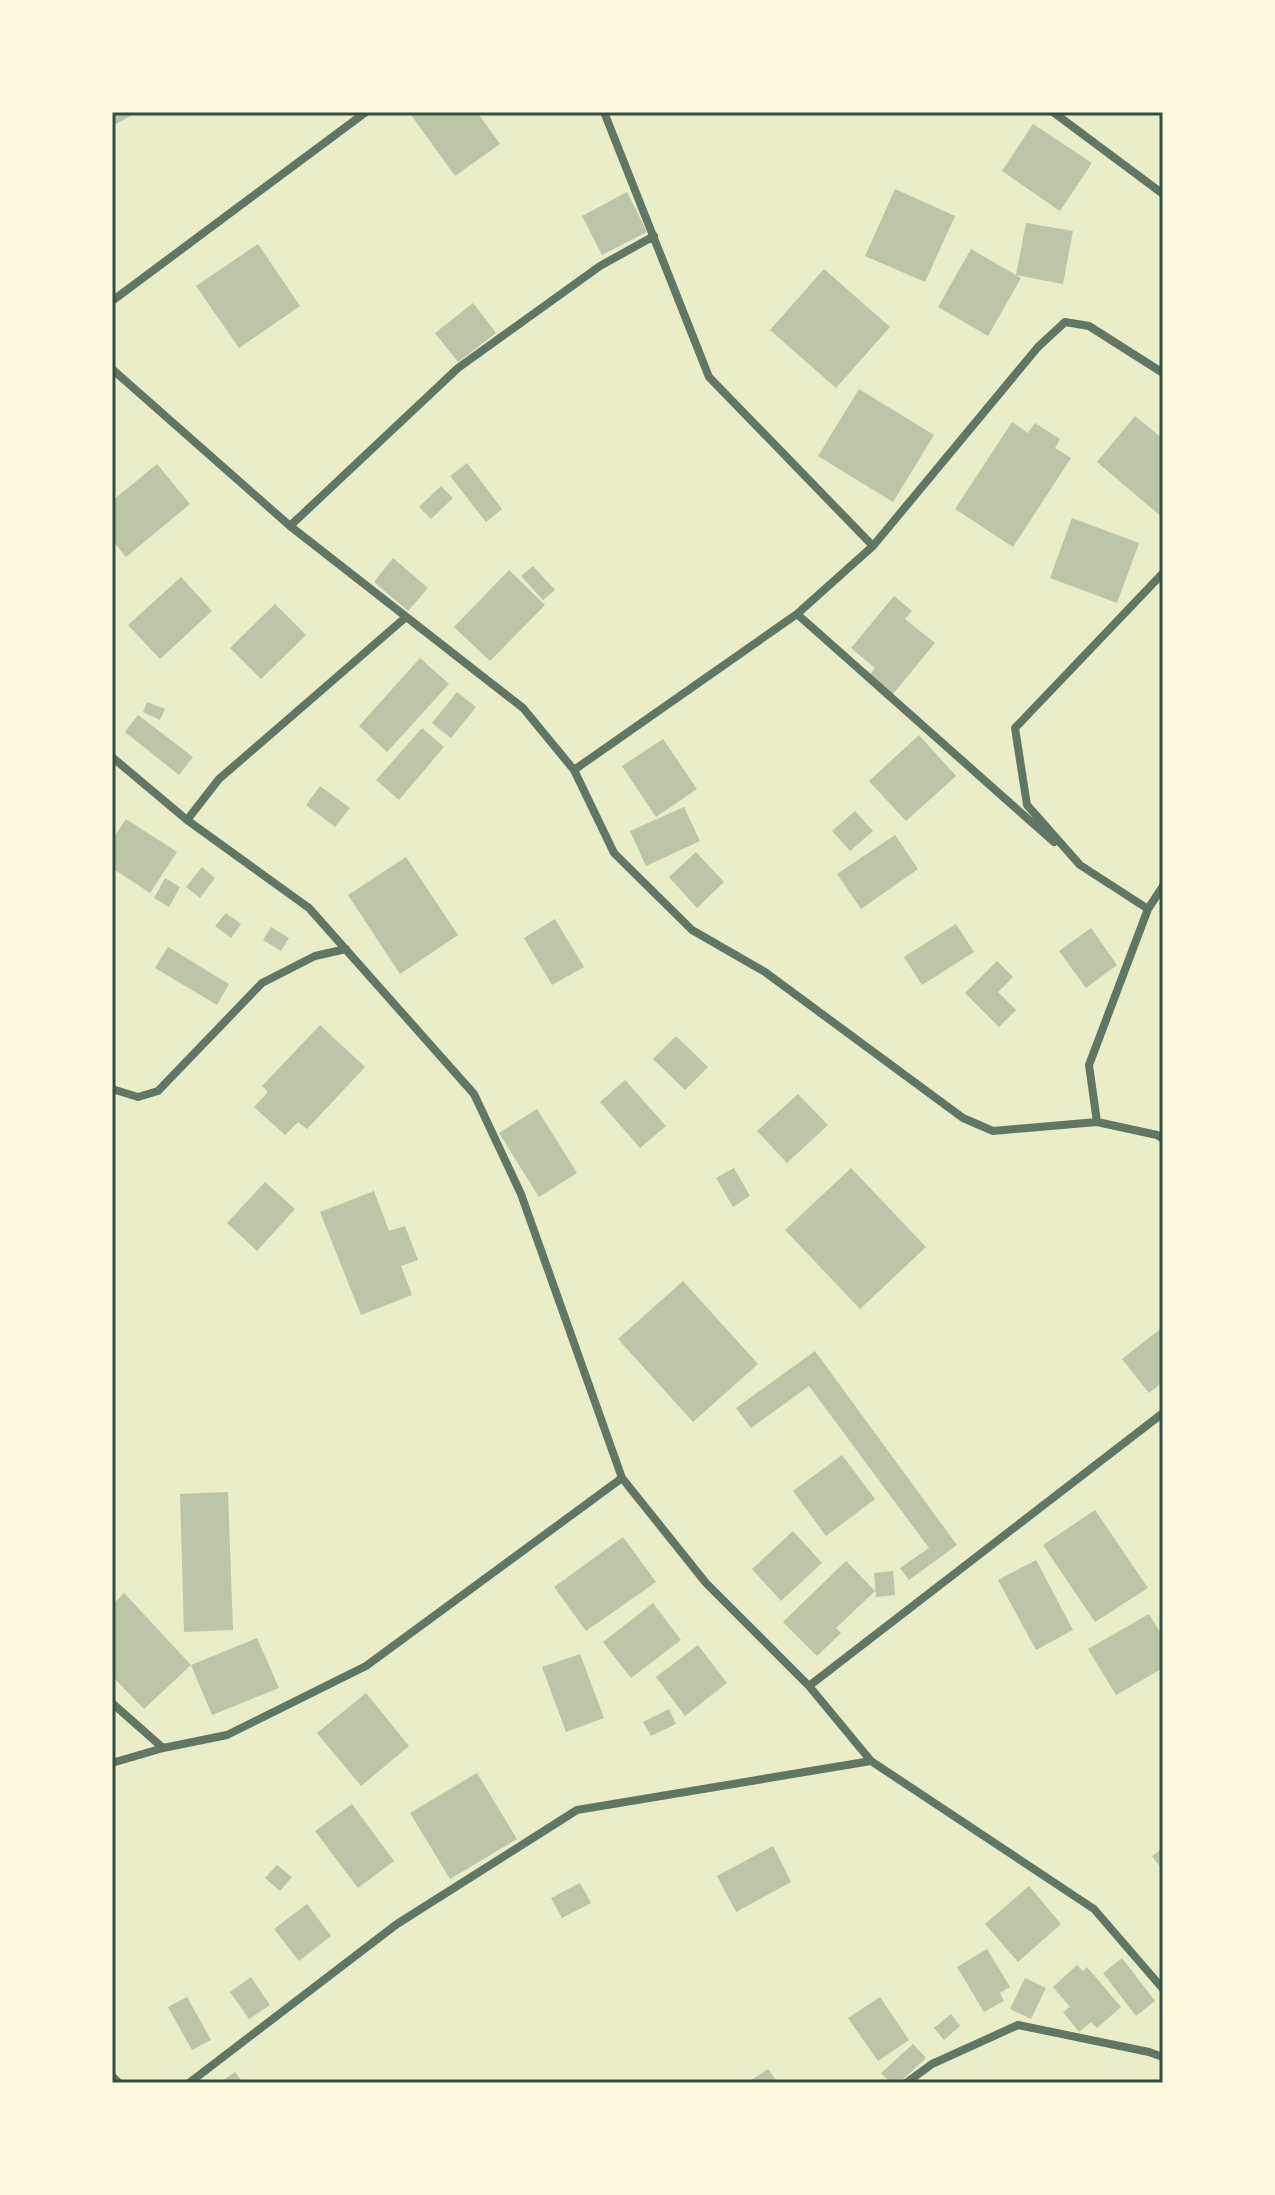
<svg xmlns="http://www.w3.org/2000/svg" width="1275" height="2195" font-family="'IBM Plex Sans',sans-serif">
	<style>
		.building { fill: #bcc5a7 }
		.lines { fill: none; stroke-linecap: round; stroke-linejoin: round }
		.minor { stroke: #617663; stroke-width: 8 }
		.neatline { fill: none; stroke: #344e41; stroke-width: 3 }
	</style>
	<rect width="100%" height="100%" fill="#e9edc9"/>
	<path class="building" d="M112 112H138L112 126Z
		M409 112H477L500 144 455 176Z
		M1033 124 1092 163 1060 211 1002 171Z
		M895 189 955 216 925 282 865 256Z
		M627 192 647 232 602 255 582 216Z
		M1026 223 1073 231 1063 284 1016 275Z
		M258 244 300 306 239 348 196 286Z
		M971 249 1021 278 988 336 938 307Z
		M824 269 890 327 836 388 770 330Z
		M473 303 496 333 458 362 435 333Z
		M859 389 934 435 893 502 818 456Z
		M1135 416 1163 439V518L1097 462Z
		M1012 422 1028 433 1035 423 1060 439 1055 448 1071 458 1013 547 955 509Z
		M467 463 502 509 486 522 450 476Z
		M157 464 190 504 126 557 112 540V501Z
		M441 486 453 498 431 519 419 507Z
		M1072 518 1139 543 1117 603 1050 578Z
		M393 558 428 588 408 611 374 582Z
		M533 566 555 590 543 600 521 576Z
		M509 570 545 605 490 661 454 627Z
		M181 577 212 611 160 659 128 625Z
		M894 596 912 611 905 619 935 643 893 694 870 675 875 668 851 648Z
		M275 604 306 635 261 679 230 648Z
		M420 658 449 684 387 752 359 726Z
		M457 692 476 707 451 738 432 723Z
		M147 702 165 709 160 720 143 712Z
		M138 715 193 757 179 775 125 732Z
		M422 728 444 747 399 800 376 780Z
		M919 735 956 776 906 821 869 781Z
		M663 739 697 789 656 817 622 766Z
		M320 786 350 808 335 827 306 805Z
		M684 807 700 841 646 866 630 831Z
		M855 811 873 831 850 851 832 831Z
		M126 819 177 852 150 893 112 868V840Z
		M895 835 918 869 861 909 837 874Z
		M696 852 724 882 697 908 669 877Z
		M406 857 458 935 400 974 348 895Z
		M202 867 215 878 200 898 186 887Z
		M165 878 180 887 169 907 154 898Z
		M226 913 241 924 231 938 215 926Z
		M555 919 584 967 552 985 524 938Z
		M956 924 974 952 922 985 904 957Z
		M271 927 289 938 281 951 263 940Z
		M1091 928 1117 965 1086 988 1059 951Z
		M168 947 229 984 217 1005 155 968Z
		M997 961 1013 977 998 992 1016 1010 999 1027 965 993Z
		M320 1025 365 1067 307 1129 298 1122 285 1135 254 1107 268 1092 262 1086Z
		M676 1036 708 1067 685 1090 653 1059Z
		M625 1080 666 1126 640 1148 600 1102Z
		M798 1094 828 1125 787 1163 757 1131Z
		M537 1109 577 1173 539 1197 499 1133Z
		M734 1168 750 1196 733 1207 716 1178Z
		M851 1168 926 1247 860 1309 785 1230Z
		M265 1182 295 1209 257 1251 227 1223Z
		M374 1191 389 1231 405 1226 418 1260 401 1266 412 1295 361 1315 320 1212Z
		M683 1281 758 1364 693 1422 618 1339Z
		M1163 1327V1382L1149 1393 1122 1359Z
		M815 1351 957 1545 909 1580 900 1568 929 1548 809 1386 751 1428 736 1408Z
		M842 1455 875 1499 826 1536 793 1491Z
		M228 1492 233 1630 184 1632 180 1494Z
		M1095 1510 1148 1588 1095 1622 1043 1545Z
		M793 1531 822 1563 781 1601 752 1569Z
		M623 1537 656 1582 586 1631 554 1587Z
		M1036 1560 1073 1630 1036 1650 998 1580Z
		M846 1561 875 1591 836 1628 841 1633 817 1656 783 1622Z
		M893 1571 895 1595 876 1597 874 1573Z
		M124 1593 191 1665 144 1709 112 1676V1605Z
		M653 1603 681 1640 631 1678 603 1642Z
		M1149 1614 1163 1637V1668L1116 1695 1088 1649Z
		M257 1638 279 1688 212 1715 191 1665Z
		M698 1645 727 1683 685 1716 656 1677Z
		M580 1654 604 1718 566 1732 542 1667Z
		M366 1693 409 1746 361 1786 317 1733Z
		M669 1709 676 1724 651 1736 643 1722Z
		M477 1773 517 1839 450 1879 410 1813Z
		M352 1804 394 1861 358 1888 315 1831Z
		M773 1846 791 1882 736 1912 717 1876Z
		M1163 1848V1871L1152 1856Z
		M277 1865 292 1877 280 1891 265 1878Z
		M580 1883 591 1903 562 1918 551 1898Z
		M1029 1886 1061 1924 1018 1962 985 1924Z
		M307 1904 331 1936 299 1961 274 1929Z
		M987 1949 1010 1987 1000 1993 1004 2001 984 2012 957 1967Z
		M1122 1958 1155 2001 1136 2016 1103 1973Z
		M1077 1965 1083 1971 1087 1967 1121 2007 1097 2028 1091 2022 1079 2032 1063 2012 1070 2007 1053 1987Z
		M251 1977 270 2005 249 2019 230 1992Z
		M1025 1978 1046 1988 1031 2019 1010 2009Z
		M187 1997 211 2040 192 2050 168 2007Z
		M880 1997 909 2040 878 2061 848 2018Z
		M951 2014 960 2026 944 2040 934 2028Z
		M913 2044 926 2058 899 2083H891L881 2073Z
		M768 2069 778 2083H747Z
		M235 2072 243 2083H219Z"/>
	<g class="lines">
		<path class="minor" d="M604 112 709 377 873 546
			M1053 112 1163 194
			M112 301 366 112
			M112 369 290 526 523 708 574 770 614 853 692 930 765 972 963 1118 993 1131 1097 1122 1157 1135 1163 1139
			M290 526 458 368 600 266 654 236
			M797 614 1054 842
			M112 757 187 820 309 908 474 1094 521 1194 622 1478 706 1583 809 1686 871 1761 1094 1909 1163 1989
			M574 770 797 614 873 546 1038 347 1065 322 1089 326 1163 373
			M187 820 219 779 406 617
			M1148 909 1080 865 1027 805 1015 728 1163 573
			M112 1089 138 1097 158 1091 262 983 315 956 346 949
			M1097 1122 1089 1065 1148 909 1163 886
			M809 1686 1163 1413
			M112 1703 163 1748
			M112 1763 163 1748 227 1735 366 1666 622 1478
			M112 2076 119 2083
			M189 2083 397 1924 577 1810 871 1761
			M906 2083 932 2064 1018 2025 1149 2052 1163 2057"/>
	</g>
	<rect width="1275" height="2195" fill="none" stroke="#fefae0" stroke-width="228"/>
	<rect x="114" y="114" width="1047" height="1967" class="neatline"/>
</svg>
